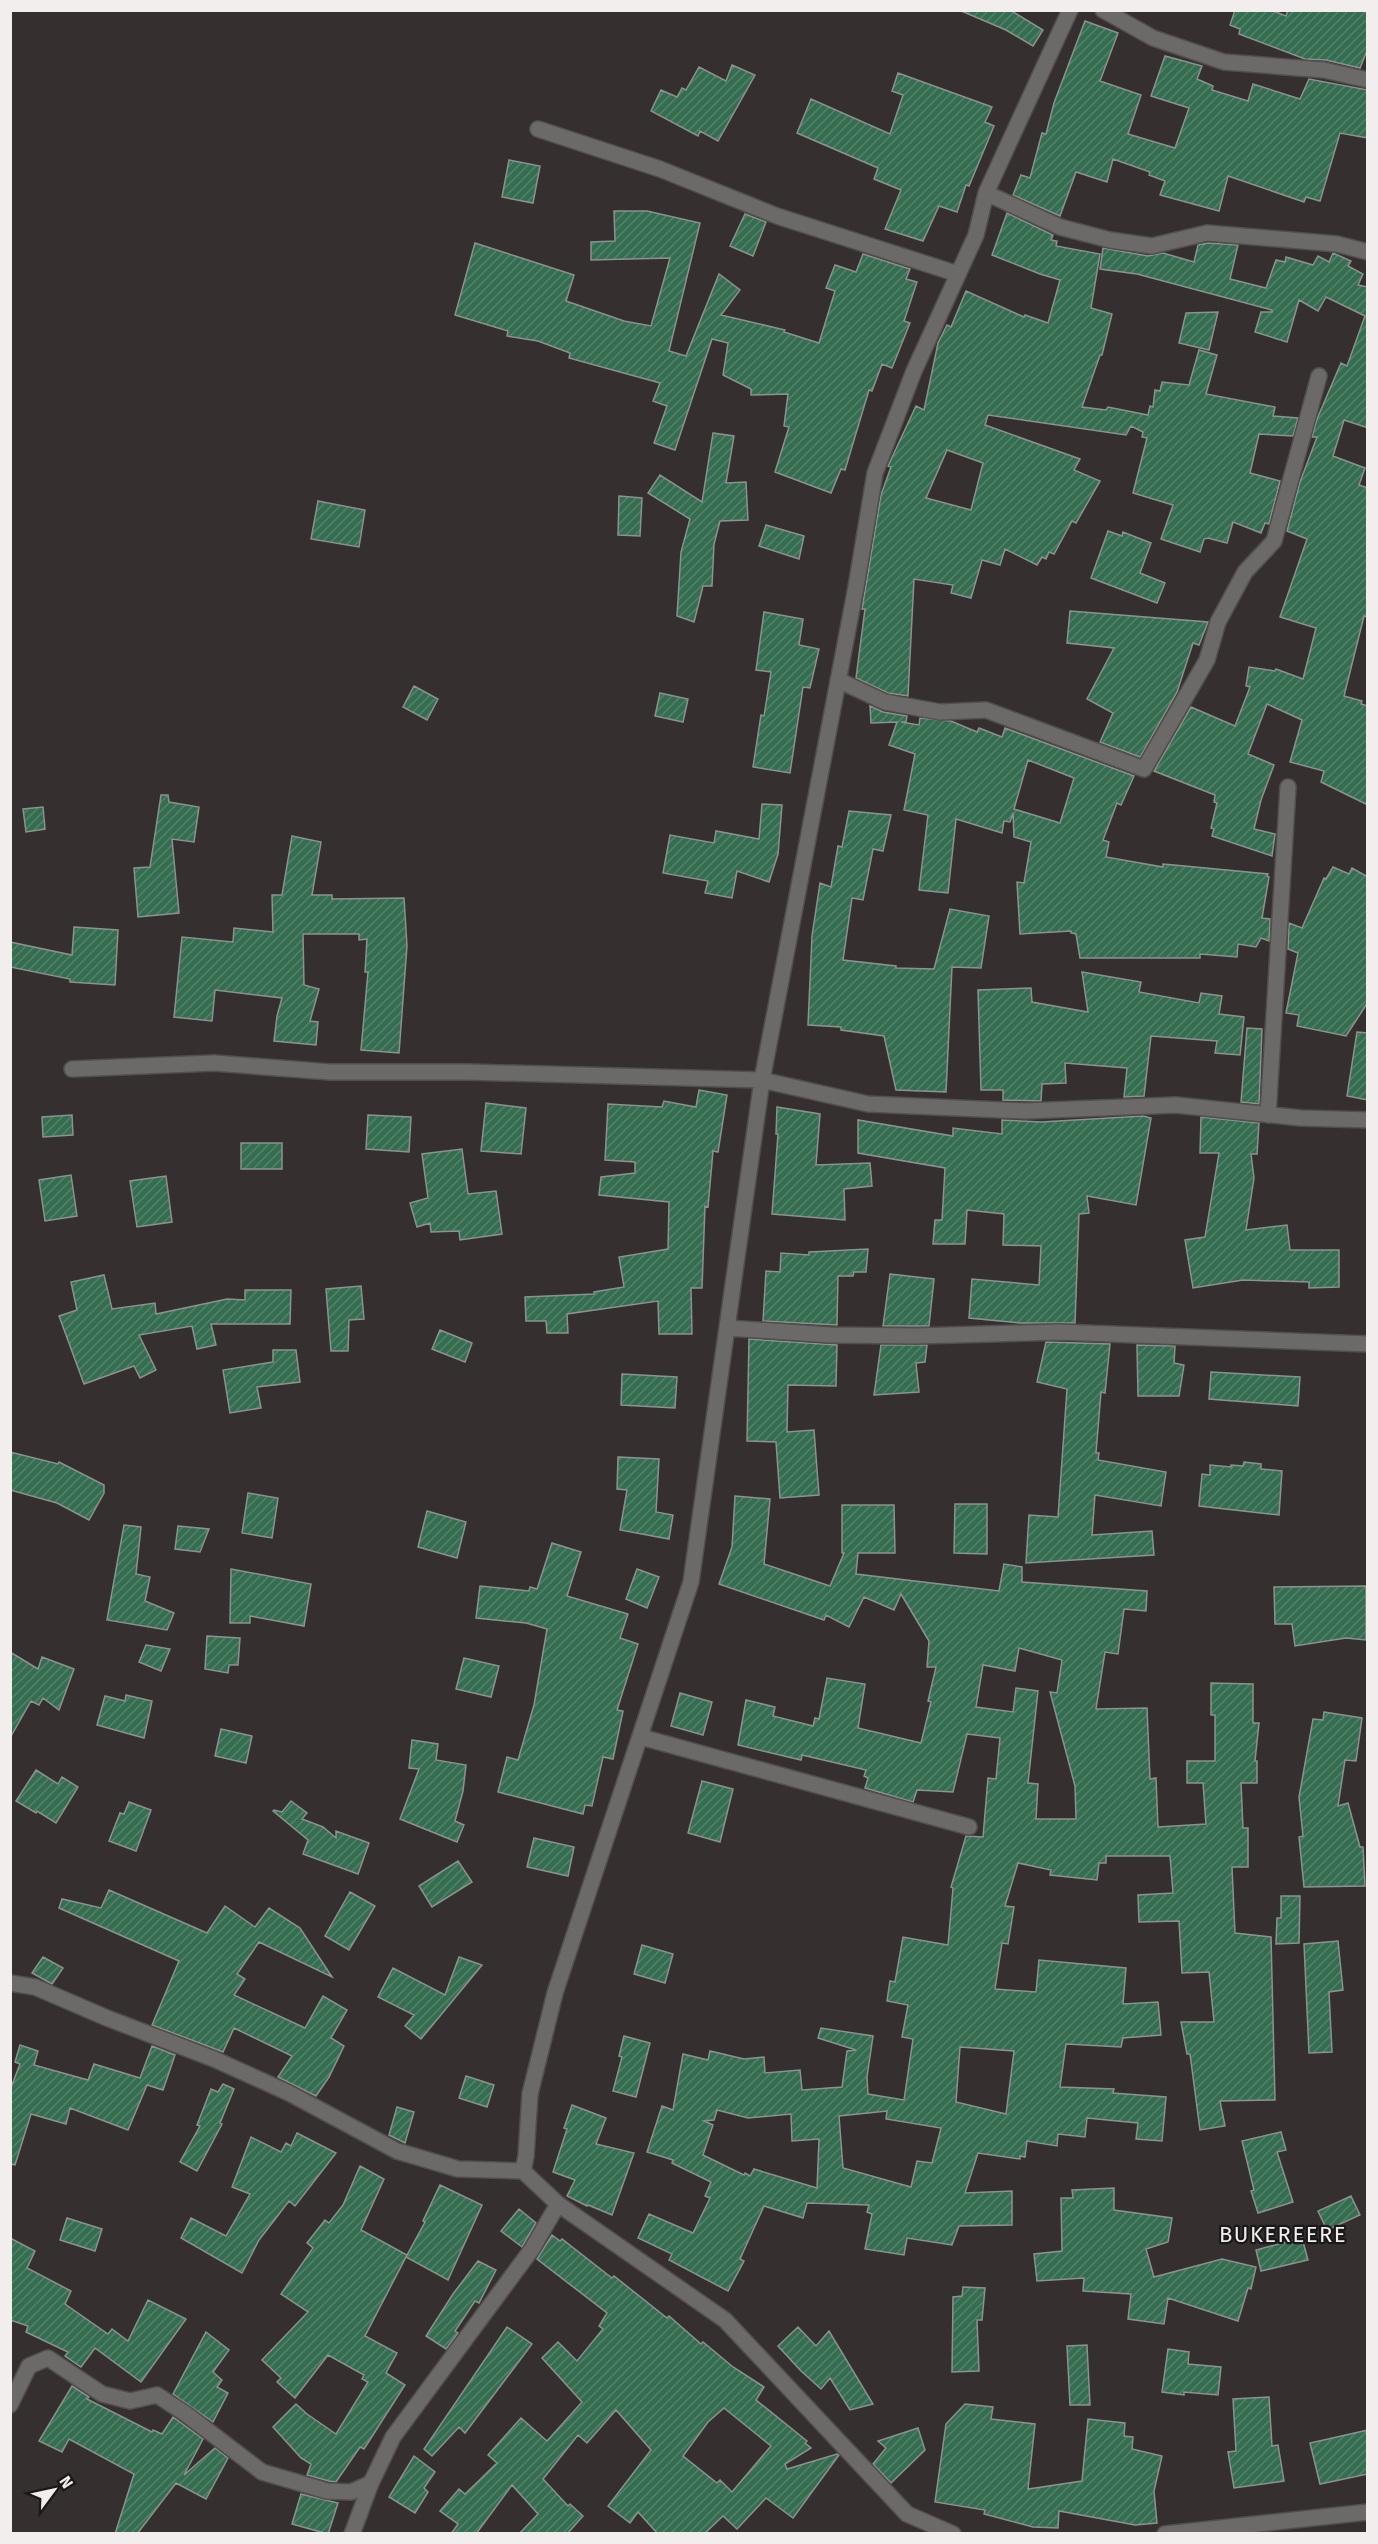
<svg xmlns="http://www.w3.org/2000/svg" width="1378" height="2544" font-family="'Fira Sans',sans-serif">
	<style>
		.building { fill: url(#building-hatch); stroke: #8c928f; stroke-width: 1.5; fill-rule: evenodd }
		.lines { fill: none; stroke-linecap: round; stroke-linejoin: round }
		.minor-casing { stroke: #534e4e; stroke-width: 18 }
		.minor { stroke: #6c6969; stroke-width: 15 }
		.labels { text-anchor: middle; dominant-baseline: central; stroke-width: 4.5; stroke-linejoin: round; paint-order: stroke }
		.quarter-label { font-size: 22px; letter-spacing: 1.5px; fill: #f2eeee; stroke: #1a1818 }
	</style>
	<defs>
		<pattern id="building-hatch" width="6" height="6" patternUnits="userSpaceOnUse" patternTransform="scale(1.5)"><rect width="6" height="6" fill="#356d51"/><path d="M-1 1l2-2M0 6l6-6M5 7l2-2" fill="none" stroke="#53826a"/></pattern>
	</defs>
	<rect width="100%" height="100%" fill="#352f2f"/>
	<path class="building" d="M959 10H1010L1043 30 1033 46 1006 30Z
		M1235 10H1271L1286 16 1288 10H1368V48L1360 68 1326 60 1305 59 1239 34 1240 29 1230 25Z
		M1085 21 1118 33 1100 81 1141 95 1128 134 1175 148 1189 108 1151 96 1165 56 1202 66 1197 79 1213 86 1212 90 1248 101 1253 84 1300 99 1309 79 1368 90V138L1340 133 1320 201 1306 197 1304 202 1228 176 1219 211 1160 195 1165 181 1149 175 1150 172 1113 159 1107 182 1076 172 1060 216 1013 195 1021 175 1030 178 1042 133 1046 134 1054 103Z
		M732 65 755 75 718 141 700 131 698 136 651 111 661 90 677 97 682 88 686 90 699 67 726 81Z
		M898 73 992 107 985 122 994 126 969 186 966 185 957 212 939 206 923 241 885 229 901 190 874 179 878 168 797 133 811 99 890 134 903 95 892 91Z
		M509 160 540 166 533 203 502 197Z
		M614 211H647L700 223 669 351 686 356 719 274 740 290 721 315 785 330 784 332 819 343 835 291 826 288 835 265 856 272 863 254 910 269 906 279 917 282 904 321 910 323 892 368 882 364 872 391 869 390 845 470 841 469 831 493 775 472 789 427 784 426 788 394 751 395V389L723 375 728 343 712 339 675 450 654 443 667 406 653 401 660 383 569 358 570 353 538 341 507 336 508 331 455 315 475 243 574 275 566 301 624 321 651 326 670 258 591 260V242L615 241Z
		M1007 213 1053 235 1051 240 1057 241 1056 246 1100 254 1091 308 1112 314 1102 355H1100L1082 407 1106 410 1108 407 1148 415 1150 406 1153 407 1155 390 1160 391 1162 382 1189 385 1199 350 1217 355 1206 394 1275 407 1273 416 1298 418 1293 436 1259 434 1250 473 1280 481 1269 524 1265 523 1261 533 1233 522 1227 543 1208 538 1204 539 1200 552 1161 539 1173 505 1133 493 1147 438 1142 437 1143 432 1131 426 1126 435 988 415 985 425 1080 459 1074 470 1100 481 1076 523 1072 521 1054 554 1049 552 1046 559 1042 557 1037 565 1005 549 1000 565 982 560 971 598 951 593 953 585 914 579 908 696 888 693 856 678 865 609H862L881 495 891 467 888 466 916 406 924 410 938 343 947 325 951 327 966 291 1024 317 1025 315 1048 323 1060 280 1040 274 992 255ZM947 450 983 463 971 510 926 498Z
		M745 214 766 222 753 256 730 246Z
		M1208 243 1238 245 1230 279 1266 288 1276 260 1285 262 1286 257 1313 265 1318 256 1329 262 1333 253 1351 261 1348 266 1363 274 1358 285 1368 287V428L1344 420 1333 456 1365 468 1359 485 1368 488V617L1364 616 1344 696 1362 701 1361 704 1368 706V805L1321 782 1324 771 1290 762 1302 720 1267 704 1248 754 1274 765 1261 800 1254 829 1275 834 1272 856 1212 836 1214 829 1211 828 1217 803 1214 802 1215 795 1154 771 1191 707 1235 726 1250 687 1246 686 1249 667 1275 671 1276 669 1303 679 1316 628 1280 617 1307 539 1287 531 1300 482 1317 437H1312L1317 419 1341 363 1347 366 1365 316 1326 297 1318 311 1299 300 1287 342 1255 332 1261 312H1272V310L1137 274 1100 269 1103 248 1148 256 1163 253 1194 262 1198 245Z
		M1218 312 1209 350 1179 343 1186 313Z
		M713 433 734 436 726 483 746 482 748 520 720 521 714 544 712 586H703L694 622 677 616 681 552 690 519 648 493 660 475 702 502Z
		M619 496 642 498 640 536 618 535Z
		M318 501 365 510 359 547 311 539Z
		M766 525 804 536 799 559 759 546Z
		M1108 531 1122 536 1123 532 1151 543 1140 573 1165 583 1157 603 1091 578Z
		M1070 611 1208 622 1199 645 1193 643 1177 692 1140 757 1100 742 1113 713 1087 699 1114 648 1067 643Z
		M764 612 803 619 799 645 819 649 810 688 803 687 790 773 753 767 761 715 764 716 771 672 756 670Z
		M414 686 438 699 427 720 403 707Z
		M660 693 688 699 683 722 655 716Z
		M870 706 883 712 907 716 906 722H901L919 725 920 718 951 721 977 732 979 728 1002 737 1005 728 1134 776 1121 805 1117 803 1103 840 1109 842 1106 857 1163 867V864L1174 865 1268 874 1267 876 1269 877 1262 918 1270 919 1269 941 1261 938 1256 947 1238 944 1237 957 1200 954V958H1080L1076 934 1071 933V931L1020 934 1017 882 1024 883 1031 842 1014 837 1013 813 1010 822 1004 821 1002 833 956 819 948 893 919 890 928 815 904 810 915 754 889 745 897 722 871 723ZM1028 760 1074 778 1060 823 1014 809Z
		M161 795H168L169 802 199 807 194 842 172 839 179 913 138 917 134 868 150 867Z
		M762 804 782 805 778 854 769 882 737 871 732 898 705 893 708 881 663 873 670 835 714 843 716 831 759 839Z
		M43 807 45 829 26 832 23 809Z
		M849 811 891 815 883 851 873 849 863 900 852 898 843 960 896 966V968L934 969 950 909 989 916 981 968 952 967 946 1092 896 1090 884 1036 841 1030V1027L808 1025 812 936 820 883 831 887 838 846 842 847Z
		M292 836 321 842 312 895H332V899L404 898 407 946 399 1053 361 1050 368 972H365L367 939 359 940V934H303L304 985 319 989 310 1021 318 1022 316 1045 274 1041 277 1016 282 998 215 990 212 1021 174 1017 182 937 233 942 234 928 273 932 272 895H282Z
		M1333 867 1349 874 1352 868 1368 877V1002L1346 1036 1297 1026 1299 1015 1286 1013 1298 953 1288 949 1289 923 1302 928 1324 878 1326 879Z
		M74 927 118 930 115 985 70 982V979L10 967V942L72 955Z
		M1082 972 1141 982 1139 992 1199 1003 1201 993 1222 996 1219 1014 1244 1017 1240 1055 1215 1053 1217 1041 1151 1036 1144 1096 1124 1097 1127 1068 1065 1063 1066 1083 1042 1084 1041 1101 1003 1100V1090H981L978 990 1031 988 1032 1002 1088 1012Z
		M1247 1028 1262 1029 1259 1104 1241 1102Z
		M1357 1032 1368 1033V1100L1347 1096Z
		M699 1090 727 1095 718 1152 713 1151 708 1207 705 1206 702 1288H691L692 1334H659L658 1301 567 1314 568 1333H547L546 1321H526L525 1297 594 1294V1292L624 1287 619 1257 668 1249 669 1202 599 1195 601 1177 635 1173V1162L605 1160 608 1104 662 1107 664 1101 696 1107Z
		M486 1103 526 1108 521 1154 481 1151Z
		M777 1107 820 1114 816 1165 870 1163 872 1186 844 1189 845 1220 772 1214 778 1134H776Z
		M72 1115 73 1135 43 1137 42 1117Z
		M368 1115 411 1117 409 1152 366 1149Z
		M1143 1116 1151 1118 1136 1205 1087 1196 1089 1213 1079 1214 1075 1323H1020L969 1318 972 1279 1039 1285 1041 1246 1003 1245 1004 1214 967 1210 965 1244H933L935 1220H942L945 1168 858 1153V1120L953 1136V1128L1002 1134V1120L1041 1122Z
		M1201 1117 1259 1123 1257 1154H1251L1254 1178 1246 1230 1287 1225 1290 1250H1339V1287L1309 1288V1282L1243 1280 1193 1288 1185 1240 1205 1237 1219 1153H1200Z
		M241 1143H282V1169H241Z
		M462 1149 468 1194 496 1191 502 1234 460 1240 459 1231 431 1232 430 1223 417 1227 410 1203 428 1198 422 1154Z
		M71 1175 77 1216 45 1221 39 1180Z
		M166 1176 172 1222 137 1227 130 1181Z
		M868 1249 866 1272H854L853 1276H838L837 1325 763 1321 766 1271 780 1272 781 1253 809 1255V1252Z
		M890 1274 934 1279 929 1326H883Z
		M104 1275 112 1309 155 1303 156 1314 227 1299 245 1300V1290H291L290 1324H211L216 1345 197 1349 192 1326 139 1335 156 1370 140 1378 134 1366 84 1384 59 1316 77 1310 71 1282Z
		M361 1286 364 1319 349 1320 348 1351H331L326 1289Z
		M440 1330 472 1343 465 1362 432 1349Z
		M749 1339 837 1345 836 1386 788 1385 787 1432 814 1430 819 1495 780 1498 776 1442 747 1441Z
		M1046 1342 1110 1344 1105 1393 1101 1392 1096 1453H1099L1098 1460 1166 1472 1161 1506 1095 1495 1092 1535 1152 1531 1154 1555 1026 1563 1029 1515 1058 1517 1067 1389 1037 1382Z
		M881 1345H927L925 1362 916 1363 919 1392 874 1395Z
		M1137 1345 1175 1346 1174 1363 1184 1365 1179 1396H1138Z
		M273 1350H296L300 1382 257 1387 261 1408 230 1413 223 1370 273 1362Z
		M1211 1372 1300 1377 1298 1406 1209 1399Z
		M622 1374 677 1377 675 1408 621 1405Z
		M10 1452 58 1464 59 1462 104 1485V1493L89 1520 57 1503 10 1490Z
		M618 1457 659 1459 656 1512 673 1515 669 1539 620 1530 627 1490 617 1489Z
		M1244 1462 1261 1464V1469L1282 1471 1279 1515 1199 1506 1202 1474 1210 1475V1465L1231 1467V1465L1243 1466Z
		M248 1493 278 1498 272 1538 242 1533Z
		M735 1496 770 1499 764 1564 830 1586 844 1553H842V1505H894L895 1553H858L856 1574 999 1591 1004 1564 1022 1567V1582L1147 1591 1146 1611 1124 1609 1118 1654 1105 1652 1096 1709 1147 1708 1150 1779 1156 1778 1158 1827 1206 1824 1203 1783H1187V1761H1215V1715H1211V1683L1253 1684V1723H1259L1255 1761H1257V1783H1241L1243 1828H1248V1867H1232L1235 1933 1271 1937 1275 2100 1220 2101 1225 2126 1200 2130 1190 2054H1187L1181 2022H1214L1209 1972 1182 1973 1179 1921 1139 1922 1138 1895 1173 1893 1170 1856H1106V1863H1099L1097 1880 1050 1875 1051 1870 1018 1863 1005 1906 1014 1907 1008 1944 1002 1943 995 1989 1036 1992 1039 1960 1126 1968 1123 2004 1158 2002 1161 2035 1123 2038 1121 2047 1066 2044 1060 2087 1114 2089 1113 2093 1166 2097 1162 2141 1136 2139 1138 2123 1087 2118 1085 2137 1058 2134 1057 2146 1027 2141 1025 2157 1020 2156V2159L978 2153 965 2193 1012 2191V2225L959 2226 952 2245 907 2238 904 2255 865 2249 872 2214 867 2212 869 2205 807 2203 803 2218 764 2206 740 2259 744 2261 728 2291 669 2260 672 2254 638 2238 649 2214 693 2233 710 2198 705 2196 711 2182 672 2163 673 2160 647 2152 662 2106 673 2110 683 2054 708 2060 710 2051 744 2059 764 2057 765 2073 800 2070 802 2090 842 2087 847 2051 856 2050 818 2038 821 2028 873 2036 867 2077 868 2094 904 2100 913 2039 902 2037 908 2005 887 2001 890 1981 895 1982 903 1937 948 1945 953 1888 951 1887 966 1836 983 1837 988 1778 996 1779 1000 1738 967 1734 953 1792 917 1790 913 1802 865 1788 868 1778 864 1776 866 1770 802 1755 801 1760 738 1745 746 1700 775 1707 773 1716 813 1726 815 1718 819 1719 827 1678 865 1684 858 1728 921 1743 931 1702 928 1701 936 1667H927L929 1641 901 1594 894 1610 864 1597 849 1627 826 1615 824 1620 719 1584 732 1547ZM1019 1648 1062 1660 1057 1693 1050 1692 1075 1786 1076 1819H1036L1038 1784 1028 1783 1038 1691 1016 1688 1013 1712 976 1707 983 1665 1015 1671ZM960 2047 1014 2051 1006 2114 956 2102ZM717 2110 748 2118 791 2114 792 2141 819 2139 817 2188 754 2169 750 2176 745 2173 744 2175 703 2155 713 2125 704 2121 714 2120ZM887 2111 886 2119 941 2128 932 2163 917 2161 911 2187 843 2168 839 2116Z
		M955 1504H987V1554L954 1553Z
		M427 1511 466 1522 457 1558 418 1547Z
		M124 1525 141 1527 136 1574 150 1577 145 1601 174 1613 167 1630 107 1620Z
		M178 1526 209 1529 200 1552 175 1549Z
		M552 1543 581 1552 567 1596 628 1614 620 1638 638 1644 617 1710 623 1711 613 1759 603 1757 592 1806 585 1805 583 1814 498 1792 507 1757 518 1760 534 1705 547 1629 526 1623 476 1618 480 1586 529 1591 530 1587 537 1589Z
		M231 1569 311 1584 304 1626 250 1616V1623H230Z
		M637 1569 659 1577 647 1608 626 1599Z
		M1366 1586V1640L1346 1638 1295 1646 1292 1624H1275L1274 1587Z
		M207 1636 240 1638 238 1665H229L228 1673 205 1669Z
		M146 1645 170 1649 161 1671 139 1662Z
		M10 1652 38 1669 42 1657 74 1669 59 1710 43 1698 39 1705 31 1701 10 1738Z
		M464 1658 499 1666 491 1697 456 1689Z
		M680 1693 712 1702 703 1735 671 1726Z
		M126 1695 152 1701 144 1738 97 1725 105 1696 125 1701Z
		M1324 1712 1362 1718 1356 1761 1345 1760 1338 1806 1348 1803 1360 1847H1363L1365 1886 1304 1887 1299 1837 1303 1836 1299 1797 1313 1719 1323 1720Z
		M221 1729 252 1736 246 1763 215 1756Z
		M412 1740 438 1744 436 1760 466 1765 463 1791 455 1821 464 1825 457 1842 400 1819 419 1769 409 1768Z
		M36 1770 58 1784 62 1777 78 1787 56 1823 37 1811 36 1813 16 1801Z
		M702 1781 733 1789 720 1842 688 1833Z
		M291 1801 307 1813 302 1819 323 1827 336 1838V1831L369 1843 358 1874 303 1854 308 1840 273 1811 274 1810 282 1812Z
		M129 1802 151 1810 136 1851 109 1841 120 1813 124 1814Z
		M534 1838 574 1847 568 1876 527 1867Z
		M458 1861 472 1882 432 1907 419 1886Z
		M109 1890 207 1933 225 1906 255 1927 269 1908 300 1928 332 1977 259 1942 237 1974 245 1979 234 1995 305 2028 323 1996 347 2010 331 2038 344 2046 329 2077 316 2096 278 2077 292 2056 234 2028 223 2052 152 2025 179 1961 59 1908 62 1899 101 1908Z
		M350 1892 375 1906 349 1950 325 1936Z
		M1281 1896H1300L1299 1943 1276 1944 1277 1918H1281Z
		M1338 1941 1343 1990 1329 1992 1332 2052 1309 2053 1304 1944Z
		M642 1945 673 1954 665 1983 634 1974Z
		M43 1957 63 1968 52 1984 32 1973Z
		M459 1957 482 1965 421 2039 405 2026 414 2015 378 1997 393 1968 445 1995Z
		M624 2036 650 2043 636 2097 613 2091 622 2057 619 2056Z
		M20 2045 38 2051 34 2065 88 2080 94 2064 140 2078 152 2046 175 2055 163 2090 147 2085 128 2130 70 2108 66 2124 31 2114 15 2165 10 2164V2090L20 2064 15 2062Z
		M466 2076 494 2085 487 2107 459 2098Z
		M223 2084 234 2089 220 2123 222 2124 197 2171 180 2162 200 2126 197 2125 211 2089 218 2092Z
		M572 2105 606 2118 596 2144 634 2153 612 2215 588 2205 587 2206 567 2196 575 2180 553 2172 567 2129 564 2128Z
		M397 2107 414 2112 405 2143 389 2135Z
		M1281 2132 1286 2150 1277 2152 1293 2202 1258 2213 1251 2191 1254 2190 1242 2141Z
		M297 2133 336 2153 295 2206 289 2201 259 2240 242 2273 181 2238 191 2218 226 2236 250 2194 232 2187 251 2137 281 2152 286 2143 291 2146Z
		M360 2166 384 2179 361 2230 407 2255 365 2336 397 2353 386 2373 405 2385 364 2449 360 2447 336 2482 329 2481 307 2475 311 2464 301 2458 273 2427 296 2404 307 2414 336 2434 368 2382 362 2379 364 2375 328 2355 295 2398 277 2382 281 2378 262 2360 308 2312 281 2294 313 2248 307 2243 325 2220 329 2223 343 2205Z
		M440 2185 482 2205 448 2280 406 2257 425 2222 423 2221Z
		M1114 2188V2210L1172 2218 1168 2242 1146 2249 1154 2277 1222 2259 1256 2267 1251 2289 1248 2288 1238 2321 1168 2298 1164 2324 1128 2319 1131 2294 1083 2291 1084 2278 1037 2281 1034 2254 1062 2251 1061 2198H1073L1072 2190Z
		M1351 2196 1360 2215 1327 2230 1318 2211Z
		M519 2209 536 2223 522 2247 501 2231Z
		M67 2218 102 2229 95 2251 60 2240Z
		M552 2235 560 2241 562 2239 612 2278 614 2276 667 2318 669 2316 701 2344 703 2342 733 2367 764 2387 756 2400 807 2441 805 2443 811 2448 785 2464 787 2469 837 2454 839 2455 793 2518 766 2498 737 2529 723 2516 704 2534H658L638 2512 630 2523 608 2506 651 2450 616 2410 587 2443 578 2435 543 2479 568 2506 570 2504 583 2516 567 2534H519L538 2514 512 2485 476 2534H451L458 2524 440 2511 459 2489 465 2494 497 2463 488 2455 521 2418 547 2441 582 2402 542 2358 558 2342 577 2361 603 2329 599 2326 607 2313 537 2259ZM724 2408 771 2446 732 2492 720 2480 717 2483 683 2456 708 2422Z
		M10 2238 35 2251 27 2268 71 2291 65 2304 108 2334 112 2329 128 2341 148 2300 186 2319 141 2382 95 2348 81 2367 65 2356 68 2352 26 2332 28 2326 10 2320Z
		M1302 2238 1308 2260 1261 2271 1256 2250Z
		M478 2261 496 2270 479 2303 475 2301 455 2331 458 2333 446 2349 426 2336 453 2294Z
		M963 2287 985 2288 982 2320H977L979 2371 952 2372 953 2297 962 2296Z
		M507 2327 532 2344 465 2433 459 2427 432 2456 424 2449Z
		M798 2327 816 2346 829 2331 873 2404 850 2410 830 2378 821 2389 801 2371 778 2346Z
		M206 2332 229 2350 213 2372 222 2380 217 2387 228 2393 213 2422 173 2394Z
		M1087 2345 1090 2405H1070L1067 2346Z
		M1168 2349 1189 2352 1188 2364 1221 2367 1218 2395 1184 2392V2395L1162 2392Z
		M72 2386 89 2397 87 2399 152 2432 153 2430 162 2434 173 2417 203 2439 184 2475 215 2448 228 2458 206 2499 176 2483 137 2534H115L134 2474 69 2439 62 2452 39 2441Z
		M1269 2397 1272 2446 1278 2445 1284 2481 1234 2488 1228 2452 1236 2451 1233 2399Z
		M965 2404 993 2407 991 2419 1035 2424 1028 2489 1082 2481 1088 2419 1125 2423 1124 2436 1133 2437 1132 2449 1162 2456 1154 2491 1157 2523 1135 2525 1059 2511 1058 2528 1033 2527 984 2514 985 2510 935 2502 946 2424Z
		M918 2428 925 2450 891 2483 873 2464 886 2448 878 2441Z
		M1368 2430V2474L1320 2484 1310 2443Z
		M414 2456 435 2472 424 2488 428 2492 415 2513 389 2497Z
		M301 2494 338 2503 328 2534 292 2524Z"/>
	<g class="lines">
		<defs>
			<path id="minor" d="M1103 10 1153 38 1224 62 1324 70 1368 80
				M538 129 660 169 777 216 958 274
				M986 193 1060 227 1110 240 1152 246 1207 233 1337 244 1368 252
				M838 680 885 702 940 712 986 710 1144 769 1207 660 1218 622 1245 572 1274 541 1319 376
				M72 1069 214 1063 330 1072H467L762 1080 868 1104 1025 1111 1176 1105 1301 1118 1368 1120
				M1268 1115 1288 787
				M728 1328 830 1335 916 1336 1058 1332 1368 1344
				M641 1737 969 1827
				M10 1983 35 1987 107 2018 214 2059 289 2093 397 2151 458 2169 523 2171
				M10 2405 29 2366 48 2358 102 2394 130 2401 157 2395 186 2414 262 2472 327 2491 351 2492 371 2483
				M352 2534 371 2483 393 2437 532 2249 558 2204
				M953 2534 907 2514 725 2320 558 2204 523 2171 526 2156 530 2094 555 1993 691 1582 762 1080 856 587 875 473 914 371 976 235 986 193 1070 10
				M1165 2534 1368 2512"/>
		</defs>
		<use href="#minor" class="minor-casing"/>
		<use href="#minor" class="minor"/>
	</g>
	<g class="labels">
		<g class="quarter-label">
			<text x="1283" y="2234">BUKEREERE</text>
		</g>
	</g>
	<rect width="1378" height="2544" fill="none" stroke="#f2eeee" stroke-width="24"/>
	<g transform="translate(54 2490) rotate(57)" stroke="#1a1818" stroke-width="4.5" paint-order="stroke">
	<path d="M0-4.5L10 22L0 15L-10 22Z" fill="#f2eeee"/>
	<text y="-9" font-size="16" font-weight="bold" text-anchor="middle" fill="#f2eeee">N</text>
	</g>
</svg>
